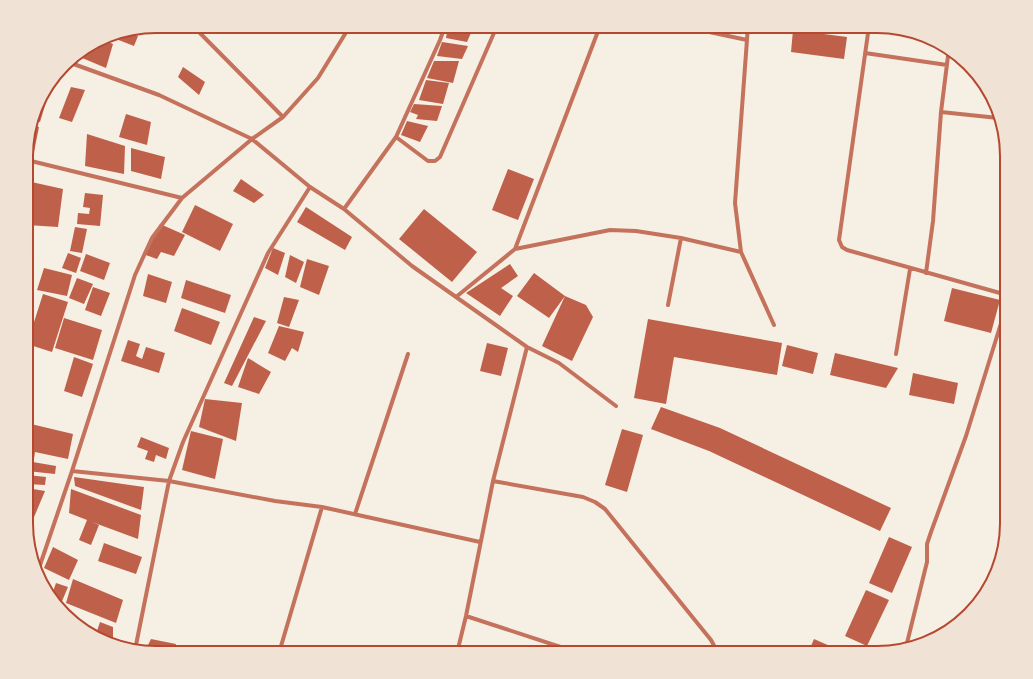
<svg xmlns="http://www.w3.org/2000/svg" width="1033" height="679" font-family="'Varela Round',sans-serif">
	<style>
		.building { fill: #bf614a }
		.lines { fill: none; stroke-linecap: round; stroke-linejoin: round }
		.minor { stroke: #c5725c; stroke-width: 4 }
		.rim { fill: none; stroke: #b5482f; stroke-width: 2 }
	</style>
	<rect width="100%" height="100%" fill="#f6efe4"/>
	<path class="building" d="M448 26H453L460 30 461 26H474L467 42 446 38Z
		M810 26H848V32Z
		M793 30 847 37 844 59 791 52Z
		M125 32 138 36 134 46 116 39 118 34Z
		M101 39 113 44 106 68 75 55Z
		M442 42 468 46 462 59 437 56Z
		M434 61H459L453 83 427 78Z
		M183 67 205 82 199 95 178 77Z
		M426 80 449 83 443 104 419 100Z
		M71 87 85 90 72 122 59 118Z
		M39 100 46 102 40 122 33 121Z
		M414 104 442 106 437 121 416 119 418 115 410 112Z
		M126 114 151 122 147 145 119 137Z
		M407 121 428 126 420 142 401 135Z
		M31 125 39 127 34 152 27 151V139Z
		M87 134 125 146 124 174 85 166Z
		M131 148 165 157 161 179 131 171Z
		M508 169 534 179 518 220 492 210Z
		M241 179 264 195 254 203 233 191Z
		M27 181 63 189 58 227 27 225Z
		M85 193 103 195 100 226 77 224 78 213 89 214 90 208 83 207Z
		M195 205 233 224 220 251 182 232Z
		M306 207 352 237 345 250 297 222Z
		M424 209 477 252 452 282 399 239Z
		M160 224 185 235 174 256 161 252 157 259 143 254Z
		M75 227 87 229 82 253 70 251Z
		M273 248 285 253 278 275 265 268Z
		M68 253 81 258 76 273 62 268Z
		M86 254 110 263 104 280 80 271Z
		M290 255 304 262 296 283 285 277Z
		M307 259 329 266 319 295 300 287Z
		M510 264 518 276 501 288 513 296 500 316 466 293Z
		M44 268 72 275 67 296 37 290Z
		M534 273 565 296 549 318 517 296Z
		M148 274 172 282 166 303 143 296Z
		M77 278 93 284 84 304 69 298Z
		M186 280 231 295 225 313 181 298Z
		M93 287 110 293 101 316 85 310Z
		M952 288 1000 300 991 333 944 321Z
		M43 294 68 302 52 352 27 344Z
		M565 296 586 305 593 317 572 361 542 346Z
		M284 297 299 300 289 327 277 323Z
		M182 308 220 322 211 345 174 331Z
		M254 317 266 321 232 386 224 383Z
		M64 318 102 330 93 360 55 348Z
		M648 319 782 343 777 375 674 357 666 404 634 398Z
		M279 326 304 332 298 352 292 348 285 361 268 353Z
		M128 340 140 344 136 356 142 359 146 347 165 353 159 373 121 361Z
		M487 343 508 348 501 376 480 371Z
		M787 345 818 353 813 374 782 366Z
		M835 353 898 368 886 388 830 375Z
		M74 357 93 364 82 397 64 391Z
		M248 358 271 372 259 394 238 387Z
		M913 373 958 383 954 404 909 395Z
		M205 399 242 403 236 441 199 427Z
		M661 407 720 428 891 508 880 531 709 451 651 429Z
		M31 424 73 434 68 459 35 452 34 459 27 458V444Z
		M622 429 643 435 627 492 605 485Z
		M191 431 223 439 215 479 182 470Z
		M141 437 169 448 166 459 156 455 154 462 145 459 148 451 137 447Z
		M27 461 56 466 55 474 27 471Z
		M27 475 46 477 45 485 27 484Z
		M74 477 144 487 141 510 75 486Z
		M27 488 45 491 32 522 27 521Z
		M71 489 141 515 138 539 92 522 99 525 91 545 79 540 87 520 69 513Z
		M889 537 912 547 892 593 869 583Z
		M104 543 142 557 136 574 98 561Z
		M53 547 78 560 69 580 44 568Z
		M73 579 123 600 116 623 66 603Z
		M56 583 68 587 60 606 51 597Z
		M866 590 889 600 867 646 845 636Z
		M100 622 113 627V645L95 637Z
		M151 639 176 644 174 653H155L145 651Z
		M814 639 846 653H808Z
		M687 646 707 653H684Z"/>
	<g class="lines">
		<path class="minor" d="M193 26 283 117
			M681 26 747 40
			M748 26 735 203 741 252 774 325
			M869 26 839 240 842 247 847 250 1007 295
			M865 53 947 65
			M68 62 159 95 252 139 310 187 344 209 412 266 527 347 559 363 616 406
			M941 112 998 118
			M396 137 428 161H435L440 157 497 26
			M27 160 182 198
			M344 209 396 137 440 40 445 26
			M515 249 610 230 636 231 681 238 741 252
			M926 273 933 221 941 112 949 48
			M456 297 515 249 600 26
			M668 305 681 238
			M896 354 910 269
			M72 471 169 481 275 501 322 507 480 542
			M493 481 583 497 595 502 605 509 711 640 718 653
			M355 514 408 354
			M38 571 72 471 135 275 152 238 182 198 252 139 283 117 318 78 350 26
			M466 616 579 653
			M906 647 927 562V544L931 532 966 436 1007 304
			M135 650 169 481 183 442 268 253 310 187
			M279 653 322 507
			M457 653 466 616 493 481 527 347"/>
	</g>
	<path d="M0 0H1033V679H0ZM156 33H877A123 123 0 0 1 1000 156V523A123 123 0 0 1 877 646H156A123 123 0 0 1 33 523V156A123 123 0 0 1 156 33Z" fill="#f1e2d6" fill-rule="evenodd"/>
	<path class="rim" d="M156 33H877A123 123 0 0 1 1000 156V523A123 123 0 0 1 877 646H156A123 123 0 0 1 33 523V156A123 123 0 0 1 156 33Z"/>
</svg>
